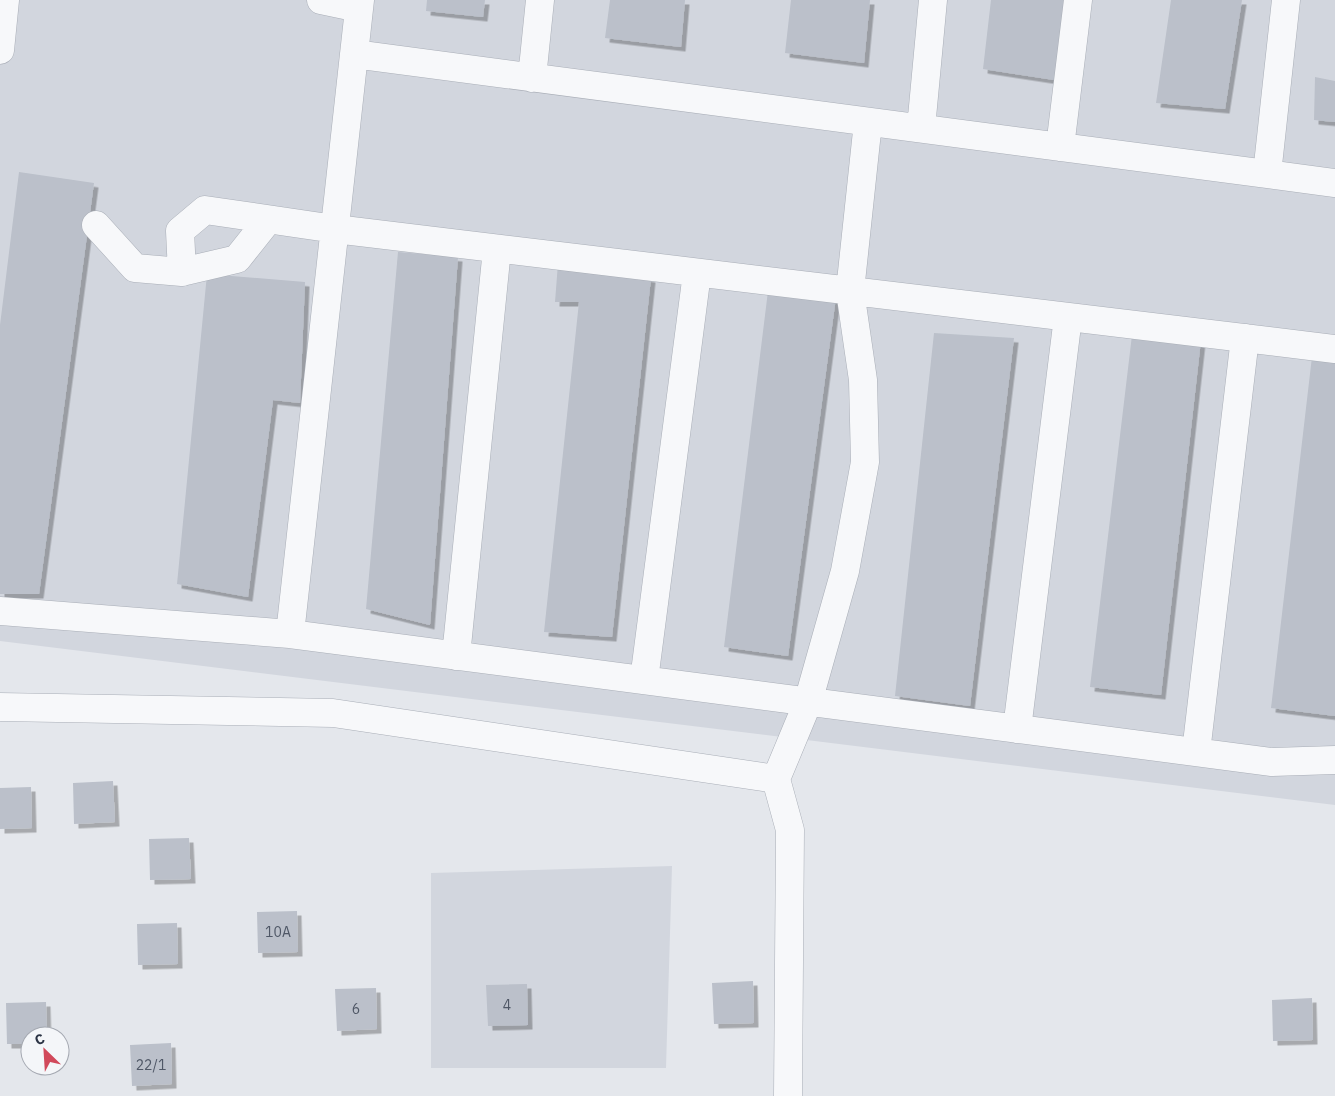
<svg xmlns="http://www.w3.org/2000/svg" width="1335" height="1096" font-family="'IBM Plex Sans',sans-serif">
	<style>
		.built { fill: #d2d6de }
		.building { fill: #bbc0ca; filter: url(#shadow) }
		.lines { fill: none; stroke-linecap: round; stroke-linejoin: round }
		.minor-casing { stroke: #a9aeb7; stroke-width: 29 }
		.minor { stroke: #f7f8fa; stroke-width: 28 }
		.labels { text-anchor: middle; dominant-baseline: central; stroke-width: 5; stroke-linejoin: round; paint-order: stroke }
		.number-label { font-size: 14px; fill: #4f5766 }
	</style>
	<defs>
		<filter id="shadow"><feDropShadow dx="4.5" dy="4.5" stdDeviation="0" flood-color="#0004"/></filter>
	</defs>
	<rect width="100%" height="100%" fill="#e4e7ec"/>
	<path class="built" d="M0 0H1335V805L0 641Z
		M672 866 666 1068H431V873Z"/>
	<path class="building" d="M427 0H485L483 17 426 11Z
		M610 0H685L681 47 605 38Z
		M791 0H870L864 63 785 53Z
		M991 0H1064L1054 80 983 69Z
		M1171 0H1242L1225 109 1156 103Z
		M1315 77 1335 81V122L1314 120Z
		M19 172 94 183 39 594H0V325Z
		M398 252 458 257 430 625 366 609Z
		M558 263 651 278 612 637 544 632 579 302H555Z
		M207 274 305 282 300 403 273 400 248 597 177 584Z
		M768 291 836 297 788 656 724 647Z
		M934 333 1014 338 970 706 895 696Z
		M1132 335 1201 340 1161 695 1090 687Z
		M1313 348 1335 351V716L1271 708Z
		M113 781 115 822 74 824 73 783Z
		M31 787 32 828 0 829V788Z
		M189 838 191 879 150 880 149 839Z
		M297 911 298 952 258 953 257 912Z
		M177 923 178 964 138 965 137 924Z
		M753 981 754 1023 714 1024 712 983Z
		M527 984 528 1025 488 1026 486 985Z
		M376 988 377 1029 337 1031 335 989Z
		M1312 998 1313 1040 1273 1041 1272 1000Z
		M46 1002 47 1036H30V1044H7L6 1003Z
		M171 1043 172 1084 132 1086 130 1045Z"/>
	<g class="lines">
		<defs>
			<path id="minor" d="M321 0 359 8
				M0 50 5 0
				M354 54 1335 183
				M532 78 540 0
				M921 128 933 0
				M1060 147 1078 0
				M1267 174 1286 0
				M96 225 135 268 182 272 237 259 268 220
				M182 272 180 231 205 210 335 229 1335 349
				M0 611 290 634 1272 762 1335 760
				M290 634 360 0
				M456 656 497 249
				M644 680 697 273
				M0 707 333 713 776 779 790 830 788 1096
				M1017 729 1068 317
				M1196 752 1245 338
				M776 779 808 702 845 571 865 462 863 380 850 291 868 122"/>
		</defs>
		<use href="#minor" class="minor-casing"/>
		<use href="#minor" class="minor"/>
	</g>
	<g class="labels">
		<g class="number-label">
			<text x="278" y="932">10А</text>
			<text x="507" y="1005">4</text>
			<text x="356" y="1009">6</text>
			<text x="151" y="1065">22/1</text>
		</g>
	</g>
	<g transform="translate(45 1051) rotate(335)"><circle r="24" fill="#f4f6f9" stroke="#a4a8b1"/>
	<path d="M0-4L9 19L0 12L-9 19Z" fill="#d1495b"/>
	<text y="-8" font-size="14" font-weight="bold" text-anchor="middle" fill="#2b3445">С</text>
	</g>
</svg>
